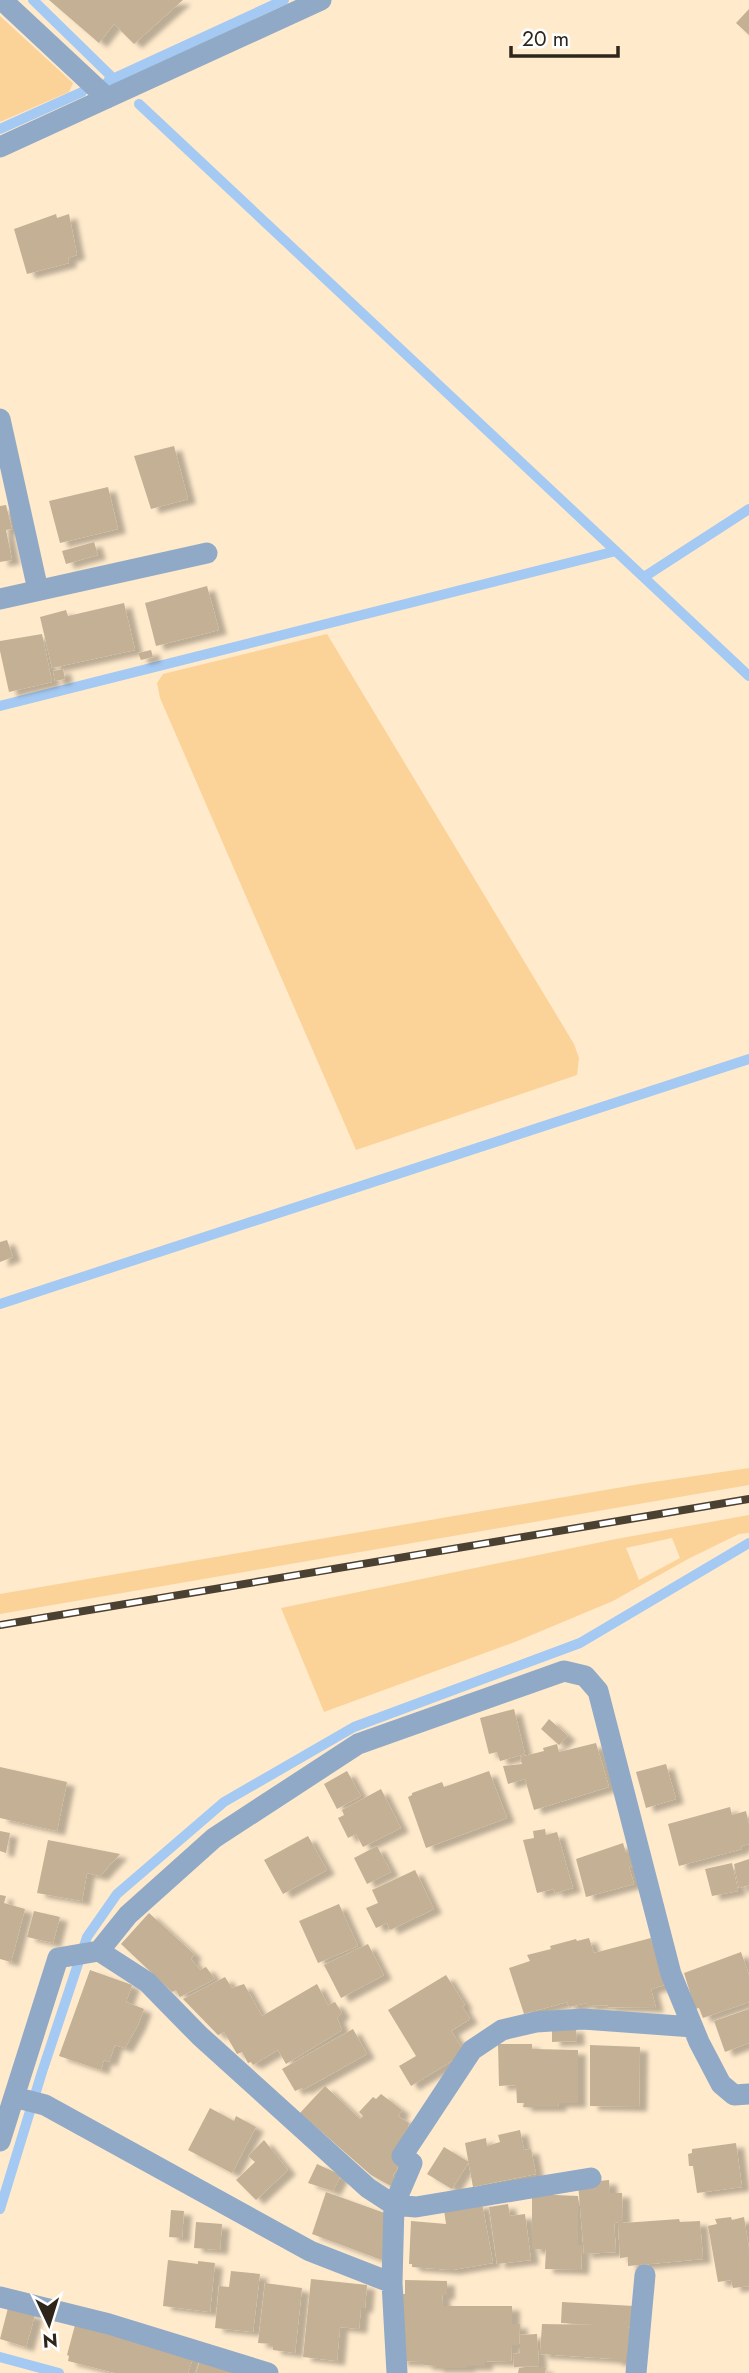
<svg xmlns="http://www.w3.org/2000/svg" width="749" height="2373" font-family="Jost,sans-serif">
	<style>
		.green { fill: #fbd399; fill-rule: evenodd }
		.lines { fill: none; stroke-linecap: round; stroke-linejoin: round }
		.stream { stroke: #a4c9f2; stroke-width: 10 }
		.building { fill: #c4b094; filter: url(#shadow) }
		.street { stroke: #8fa9c7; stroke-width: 21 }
		.rail-casing { stroke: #4b4133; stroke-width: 8 }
		.rail { stroke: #fff; stroke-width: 5; stroke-dasharray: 16; stroke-linecap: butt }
	</style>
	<defs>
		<filter id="shadow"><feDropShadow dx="8" dy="4.5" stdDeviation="2" flood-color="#0004"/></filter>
	</defs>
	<rect width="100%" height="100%" fill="#ffeacc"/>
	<path class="green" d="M0 16 73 83 69 92 0 122Z
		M327 634 574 1044 579 1058 577 1075 356 1150 160 698 157 683 163 674Z
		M749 1468V1485L0 1614V1594L640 1484Z
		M749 1515V1533L739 1534 688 1559 613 1601 515 1642 324 1712 281 1608 616 1539ZM672 1538 680 1558 639 1580 626 1548Z"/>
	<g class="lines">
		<path class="stream" d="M33 0 117 82
			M108 81 284 0
			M139 104 749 676
			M0 129 82 92
			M644 577 749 509
			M0 706 616 551
			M0 1304 749 1059
			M0 2209 42 2072 87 1937 117 1894 224 1802 354 1727 580 1643 749 1543
			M0 2357 59 2373"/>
	</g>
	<path class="building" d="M49 0H183L134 44 114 24 99 43Z
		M749 9V35L736 23Z
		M56 214 57 218 69 214 77 255 68 258 69 263 27 274 14 229Z
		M174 446 188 499 151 509 134 456Z
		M108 487 118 529 60 543 49 501Z
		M6 505 12 529 6 530 12 560 0 562V506Z
		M94 542 98 555 66 564 62 551Z
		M207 586 219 630 156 646 145 603Z
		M124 603 135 650 52 668 40 617 66 610 68 616Z
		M42 634 52 682 9 692 0 651V641Z
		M151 650 153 657 141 660 138 653Z
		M63 669 65 679 55 681 53 671Z
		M7 1240 13 1257 0 1262V1242Z
		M514 1709 525 1754 500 1761 497 1752 489 1754 480 1718Z
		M549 1719 568 1736 559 1745 541 1729Z
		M596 1743 609 1787 534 1810 525 1779 508 1784 503 1766 522 1764 520 1757 544 1751 543 1748 557 1744 559 1752Z
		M666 1764 676 1799 646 1808 636 1772Z
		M0 1767 67 1782 57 1831 0 1818Z
		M347 1771 361 1796 337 1809 324 1784Z
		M489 1771 507 1818 426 1848 408 1797 412 1795V1793L442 1782 444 1787Z
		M381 1789 401 1828 363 1847 356 1834 348 1838 338 1818 344 1815 342 1810Z
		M730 1807 732 1815 746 1811 749 1825V1844L741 1846 742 1849 679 1866 668 1824Z
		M545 1829 546 1835 557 1832 573 1888 555 1893 554 1889 537 1893 523 1840 534 1838 533 1831Z
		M0 1831 10 1833 6 1853 0 1851Z
		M308 1836 327 1870 283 1894 264 1860Z
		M48 1840 120 1854 100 1876 87 1873 82 1901 37 1893Z
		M623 1843 626 1853 630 1851 635 1866 629 1867 634 1884 586 1897 576 1859Z
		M377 1846 391 1872 367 1884 354 1858Z
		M749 1859V1885L739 1888 734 1864Z
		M732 1863 738 1891 712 1896 705 1869Z
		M415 1870 434 1909 390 1930 387 1923 376 1928 366 1908 378 1903 372 1890Z
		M0 1895 6 1896 4 1903 25 1909 11 1962 0 1959Z
		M339 1904 358 1946 318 1963 299 1921Z
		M34 1911 60 1917 53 1943 27 1937Z
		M149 1913 194 1954 191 1959 200 1970 206 1967 215 1979 180 1997 176 1990 172 1992 121 1944Z
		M589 1938 594 1953 651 1938 665 1985 651 1989 656 2008 607 2007 608 2005 587 2006V2003L569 2007 567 2002 524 2014 509 1968 530 1961 527 1955 551 1949 550 1946 576 1939 577 1941Z
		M368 1944 384 1975 341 1998 324 1965Z
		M741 1952 749 1975V2002L703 2018 699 2008 695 2009 684 1973Z
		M90 1970 132 1985 126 2002 144 2009 138 2025 125 2048 115 2045 109 2062 104 2060 101 2070 59 2056Z
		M446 1975 465 2005 462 2006 470 2019 451 2031 465 2053 411 2086 399 2066 416 2056 388 2010Z
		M225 1977 232 1988 244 1984 262 2016 317 1984 328 2005 335 2002 342 2013 337 2018 342 2030 286 2064 278 2050 253 2065 251 2062 248 2063 242 2052 237 2054 224 2032 218 2035 183 1999Z
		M749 2009V2043L725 2052 714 2021Z
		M576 2028 577 2041 552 2042V2029Z
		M353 2029 367 2054 303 2090 302 2088 295 2091 282 2069Z
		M498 2044H532V2049L578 2050V2103H558L559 2107H523L524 2103H517L516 2085 499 2086Z
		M590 2045 640 2047 639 2107 590 2106Z
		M325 2086 360 2119 363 2116 359 2112 373 2097 376 2099 381 2094 402 2110 398 2116 409 2123 397 2170 393 2175 396 2179 391 2186 371 2175 300 2113Z
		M210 2108 234 2121 236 2116 256 2127 232 2173 188 2150Z
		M520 2130 524 2150 531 2149 536 2174 473 2187 465 2143 486 2138 487 2146 500 2142 498 2135Z
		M264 2140 288 2170 256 2200 236 2180 255 2162 248 2156Z
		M736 2143 742 2187 697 2193 693 2166H689L688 2154 692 2153V2149Z
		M444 2147 469 2162 452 2189 427 2174Z
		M317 2164 341 2175 333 2191 308 2183Z
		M609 2180 610 2193H622L623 2223 679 2219 680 2222 700 2221 703 2259 628 2266V2257L620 2258 618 2222 614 2223 616 2252 584 2254 578 2183Z
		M326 2192 390 2215 382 2260 312 2234Z
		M532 2194 578 2196V2245H582L581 2270 545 2269 546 2249H532Z
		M482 2203 493 2263 452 2270 412 2267V2264H409L411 2221 446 2224 444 2210Z
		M508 2204 510 2216 525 2214 531 2260 497 2264 489 2207Z
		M171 2210 184 2211 182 2238 169 2237Z
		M731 2217 732 2220 744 2217 749 2249V2286L733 2288 731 2280 718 2282 708 2226 717 2224 715 2219Z
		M196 2222 222 2224 220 2250 194 2248Z
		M168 2260 198 2264V2261L215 2263 210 2312 163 2306Z
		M231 2271 260 2274 253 2332 215 2328 219 2286 229 2287Z
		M311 2279 367 2285 365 2308H361L359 2329 340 2327 337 2361 303 2357Z
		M405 2280 447 2281V2295H442L443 2306H512V2324H520L519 2345H512L511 2362 485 2361V2366H467V2368H435L436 2366 424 2365V2362L399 2361 402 2294H405Z
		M265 2283 302 2288 295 2353 273 2350V2344L258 2343Z
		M562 2302 634 2306 633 2326 627 2327 631 2328 629 2355H626V2361H614V2359L540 2354 542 2324 597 2325 561 2323Z
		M8 2308 35 2315 26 2347 0 2339Z
		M75 2325 194 2355 188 2373H115L68 2361 69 2356 67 2355Z
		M537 2334 539 2366 514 2367 513 2354 520 2353V2335Z
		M201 2357 255 2373H196Z
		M519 2368H546L545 2373H518Z"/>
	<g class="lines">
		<path class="street" d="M2 0 107 98
			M0 147 321 0
			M0 419 38 590
			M0 599 207 553
			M99 1951 147 1982 200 2036 368 2188 394 2205 416 2207 591 2178
			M14 2097 45 2105 310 2251 392 2283
			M0 2141 58 1958 99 1951 128 1915 214 1838 358 1744 564 1671 585 1676 598 1691 671 1974 699 2042 721 2084 734 2095 749 2094
			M0 2297 109 2324 268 2373
			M397 2373 392 2283 394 2205 412 2163 402 2156 472 2050 502 2030 536 2022 583 2019 693 2027
			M636 2373 645 2275"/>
		<defs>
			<path id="rail" d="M0 1625 749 1499"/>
		</defs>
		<use href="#rail" class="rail-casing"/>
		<use href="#rail" class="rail"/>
	</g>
	<g transform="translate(49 2324) rotate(176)" stroke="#ffffff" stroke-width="5" paint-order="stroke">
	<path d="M0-5L12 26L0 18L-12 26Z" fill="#2e261b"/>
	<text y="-10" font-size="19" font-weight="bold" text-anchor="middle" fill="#2e261b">N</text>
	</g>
	<path d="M511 46v10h107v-10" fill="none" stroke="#2e261b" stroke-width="3.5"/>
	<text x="522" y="46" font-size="21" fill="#2e261b" stroke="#ffffff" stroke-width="5" paint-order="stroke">20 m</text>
</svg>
